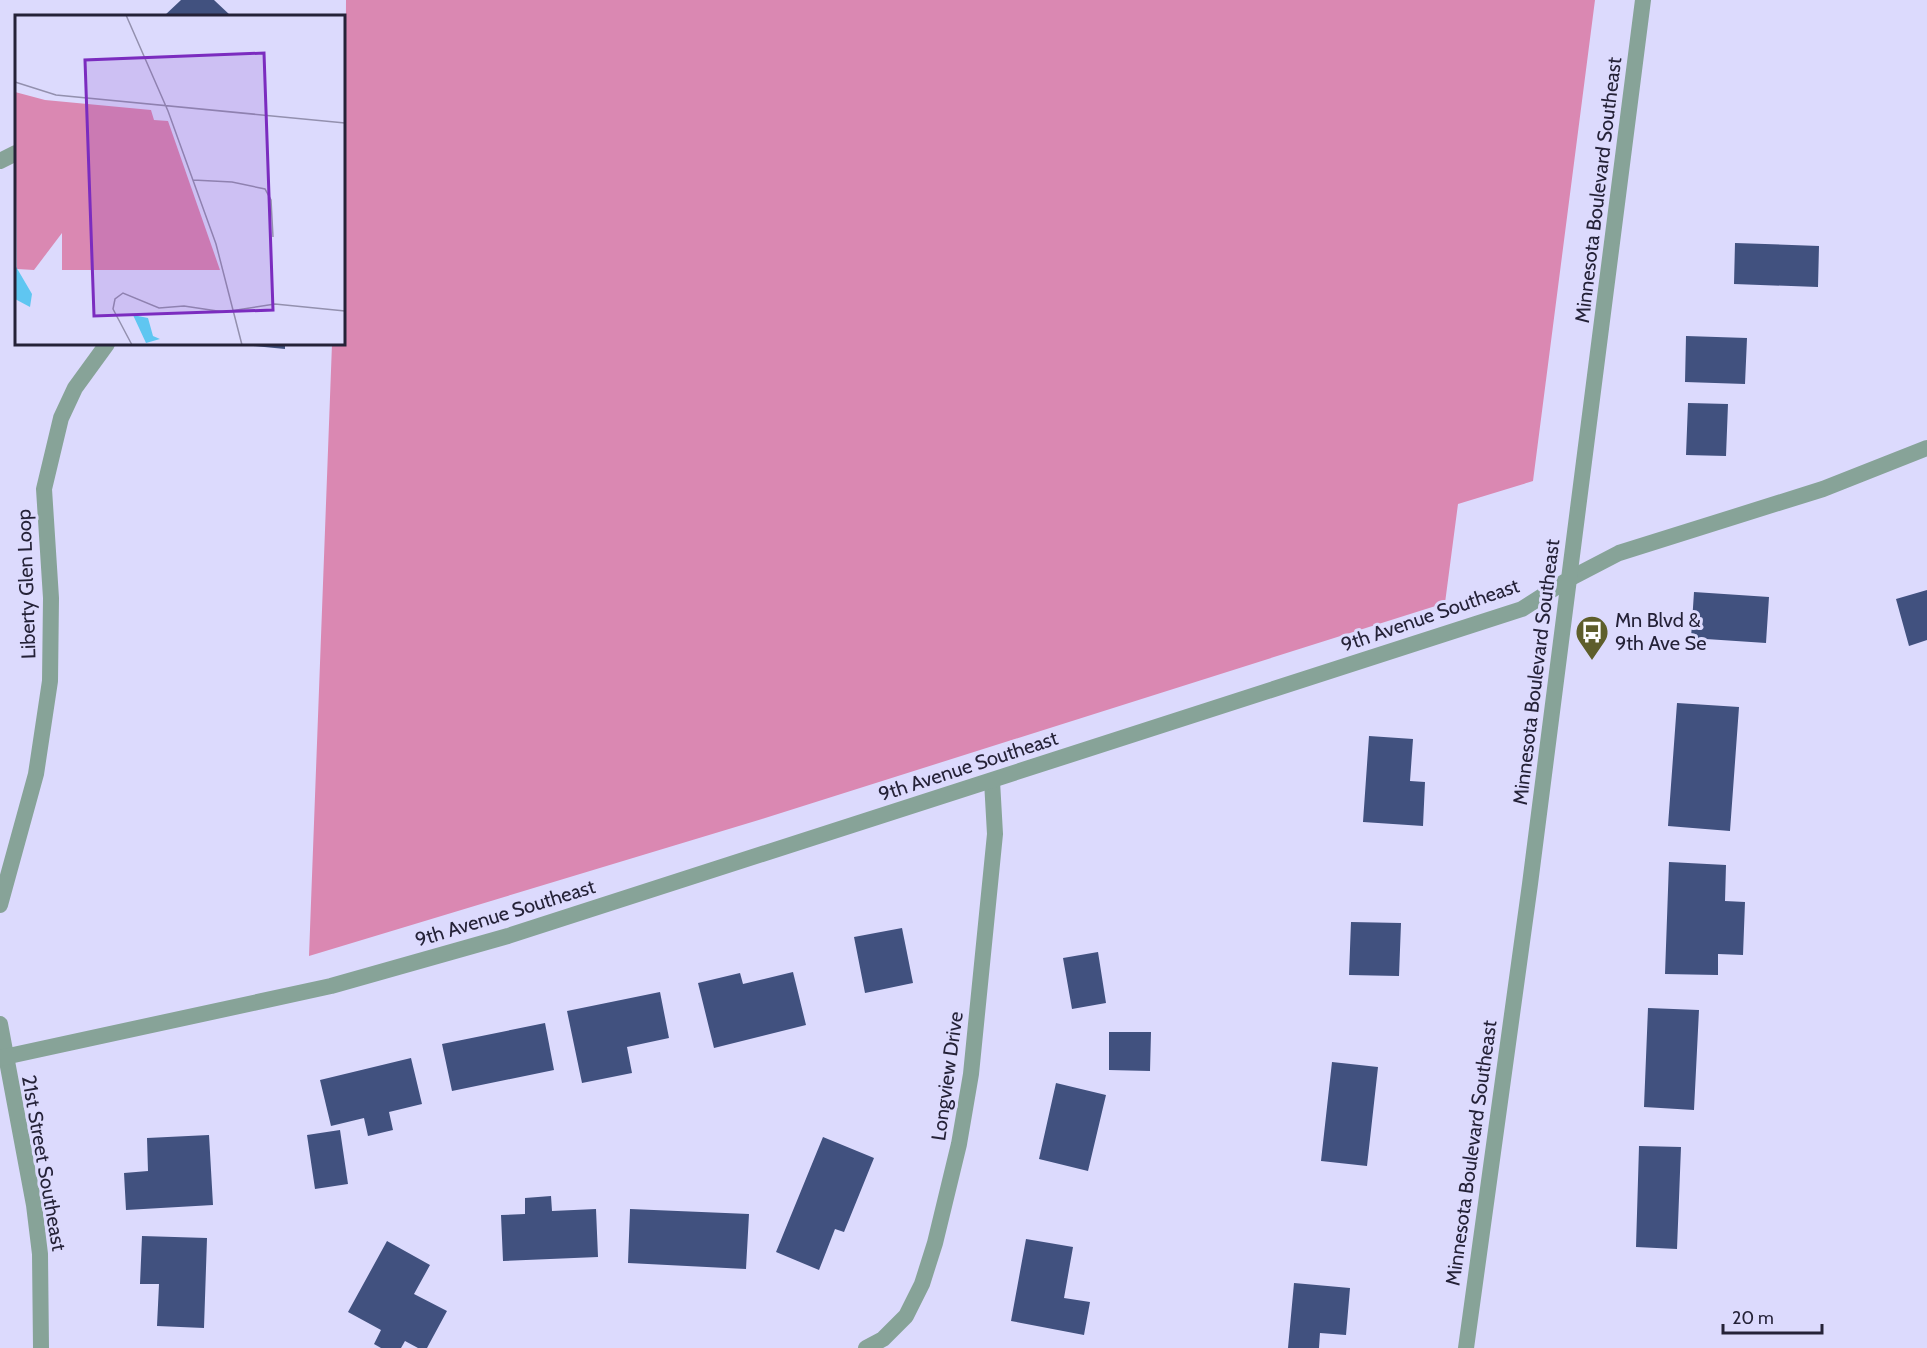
<svg xmlns="http://www.w3.org/2000/svg" width="1927" height="1348" font-family="Cabin,sans-serif">
	<style>
		.forest { fill: #da88b2 }
		.building { fill: #41517f }
		.lines { fill: none; stroke-linecap: round; stroke-linejoin: round }
		.minor { stroke: #87a398; stroke-width: 16 }
		.tertiary { stroke: #87a398; stroke-width: 16 }
		.labels { text-anchor: middle; dominant-baseline: central; stroke-width: 6; stroke-linejoin: round; paint-order: stroke }
		.street-label { font-size: 20px; fill: #252238; stroke: #dcdafd }
		.poi-label { font-size: 20px; fill: #252238; stroke: #dcdafd; text-anchor: start }
		.inset-road { fill: none; stroke: #9390ae; stroke-width: 1.5 }
		.view { fill: #7b2cbf; fill-opacity: 0.15; stroke: #7b2cbf; stroke-width: 3 }
		.inset-edge { fill: none; stroke: #252238; stroke-width: 3 }
	</style>
	<rect width="100%" height="100%" fill="#dcdafd"/>
	<path class="forest" d="M346 0H1595L1533 481 1458 504 1445 603 762 819 309 956 332 344H344Z"/>
	<path class="building" d="M181 0H214L231 16H164Z
		M1735 243 1819 246 1818 287 1734 284Z
		M1686 336 1747 338 1745 384 1685 382Z
		M232 344H285V349Z
		M1688 403 1728 404 1726 456 1686 455Z
		M1927 590V640L1909 646 1896 599Z
		M1694 592 1769 597 1766 643 1691 638Z
		M1677 703 1739 707 1730 831 1668 826Z
		M1369 736 1413 739 1410 781 1425 782 1423 826 1363 822Z
		M1669 862 1726 865 1725 901 1745 902 1743 955 1718 954V975L1665 974Z
		M1351 922 1401 923 1399 976 1349 975Z
		M902 928 913 983 865 993 854 937Z
		M1098 952 1106 1003 1072 1009 1063 958Z
		M793 972 806 1025 714 1048 698 983 740 973 743 984Z
		M660 992 669 1038 627 1047 632 1073 582 1083 567 1011Z
		M1648 1008 1699 1010 1694 1110 1644 1107Z
		M545 1023 554 1070 452 1091 442 1044Z
		M1109 1032H1151L1150 1071 1109 1070Z
		M411 1058 422 1104 389 1112 393 1130 368 1136 364 1118 331 1126 320 1080Z
		M1332 1062 1378 1067 1367 1166 1321 1161Z
		M1056 1083 1106 1095 1088 1171 1039 1159Z
		M340 1130 348 1184 315 1189 307 1135Z
		M209 1135 213 1205 126 1210 124 1173 148 1171 147 1138Z
		M823 1137 874 1158 844 1232 835 1229 819 1270 776 1252Z
		M1639 1146 1681 1147 1677 1249 1636 1247Z
		M551 1196 552 1211 596 1209 598 1257 503 1261 501 1215 525 1214V1198Z
		M630 1209 749 1214 746 1269 628 1263Z
		M142 1236 207 1238 204 1328 157 1326 159 1284H140Z
		M1026 1239 1073 1247 1064 1298 1090 1302 1084 1335 1011 1321Z
		M387 1241 430 1265 414 1294 447 1311 427 1348H418L405 1341 401 1348H381L374 1344 381 1330 348 1312Z
		M1294 1283 1350 1288 1346 1335 1320 1333 1319 1348H1288Z"/>
	<g class="lines">
		<path class="minor" d="M0 161 16 153
			M1569 579 1619 553 1823 489 1927 448
			M0 905 36 774 50 681 51 598 44 489 61 418 75 388 107 344
			M0 1024 34 1205 40 1254 41 1348
			M866 1348 883 1339 906 1316 922 1284 935 1243 959 1144 971 1074 995 834 992 781"/>
		<path class="tertiary" d="M0 1058 331 986 508 936 1522 609 1569 579
			M1466 1348 1530 884 1643 0"/>
	</g>
	<defs>
		<symbol id="bus-pin" viewBox="-11 -11 22 30"><path d="M0 17L-7.5 6A9.5 9.5 0 1 1 7.5 6Z" fill="#5e5e2b" stroke="#dcdafd"/><path d="M-5-6H5V4H4V6H2V4H-2V6H-4V4H-5ZM-3.5-4V0h7V-4ZM-3.5 1.2v1.5H-2V1.2ZM2 1.2v1.5H3.5V1.2Z" fill="#fff"/></symbol>
	</defs>
	<g fill-rule="evenodd">
		<use href="#bus-pin" x="1573" y="613" width="38" height="52"/>
	</g>
	<g class="labels">
		<g class="street-label">
			<text transform="translate(1598 190) rotate(-83)">Minnesota Boulevard Southeast</text>
			<text transform="translate(26 584) rotate(-92)">Liberty Glen Loop</text>
			<text transform="translate(1430 615) rotate(-19)">9th Avenue Southeast</text>
			<text transform="translate(1536 672) rotate(-83)">Minnesota Boulevard Southeast</text>
			<text transform="translate(968 766) rotate(-18)">9th Avenue Southeast</text>
			<text transform="translate(505 913) rotate(-17)">9th Avenue Southeast</text>
			<text transform="translate(947 1076) rotate(-82)">Longview Drive</text>
			<text transform="translate(1471 1153) rotate(-82)">Minnesota Boulevard Southeast</text>
			<text transform="translate(44 1163) rotate(80)">21st Street Southeast</text>
		</g>
		<g class="poi-label">
			<text x="1615" y="620">Mn Blvd &amp;<tspan x="1615" dy="23">9th Ave Se</tspan></text>
		</g>
	</g>
	<g transform="translate(15 15)">
		<rect width="330" height="330" fill="#dcdafd"/>
		<path d="M0 77 30 85 136 95 139 105 153 106 205 255H47V218L19 255 2 254Z" fill="#da88b2"/>
		<path d="M0 250 17 279 15 292 0 284ZM118 300 133 303 138 321 145 324 131 328Z" fill="#5fc6f1"/>
		<path class="inset-road" d="M111 0 153 96 201 229 227 330M0 67 41 80 330 108M178 165 217 167 250 174 256 185 258 222M117 330 98 294 100 284 108 278 144 293 169 291 209 297 260 289 330 296"/>
		<path class="view" d="M249 38 258 295 79 301 70 45Z"/>
		<rect width="330" height="330" class="inset-edge"/>
	</g>
	<path d="M1723 1324v9h99v-9" fill="none" stroke="#252238" stroke-width="3"/>
	<text x="1732" y="1324" font-size="18" fill="#252238" stroke="#dcdafd" stroke-width="4.5" paint-order="stroke">20 m</text>
</svg>
